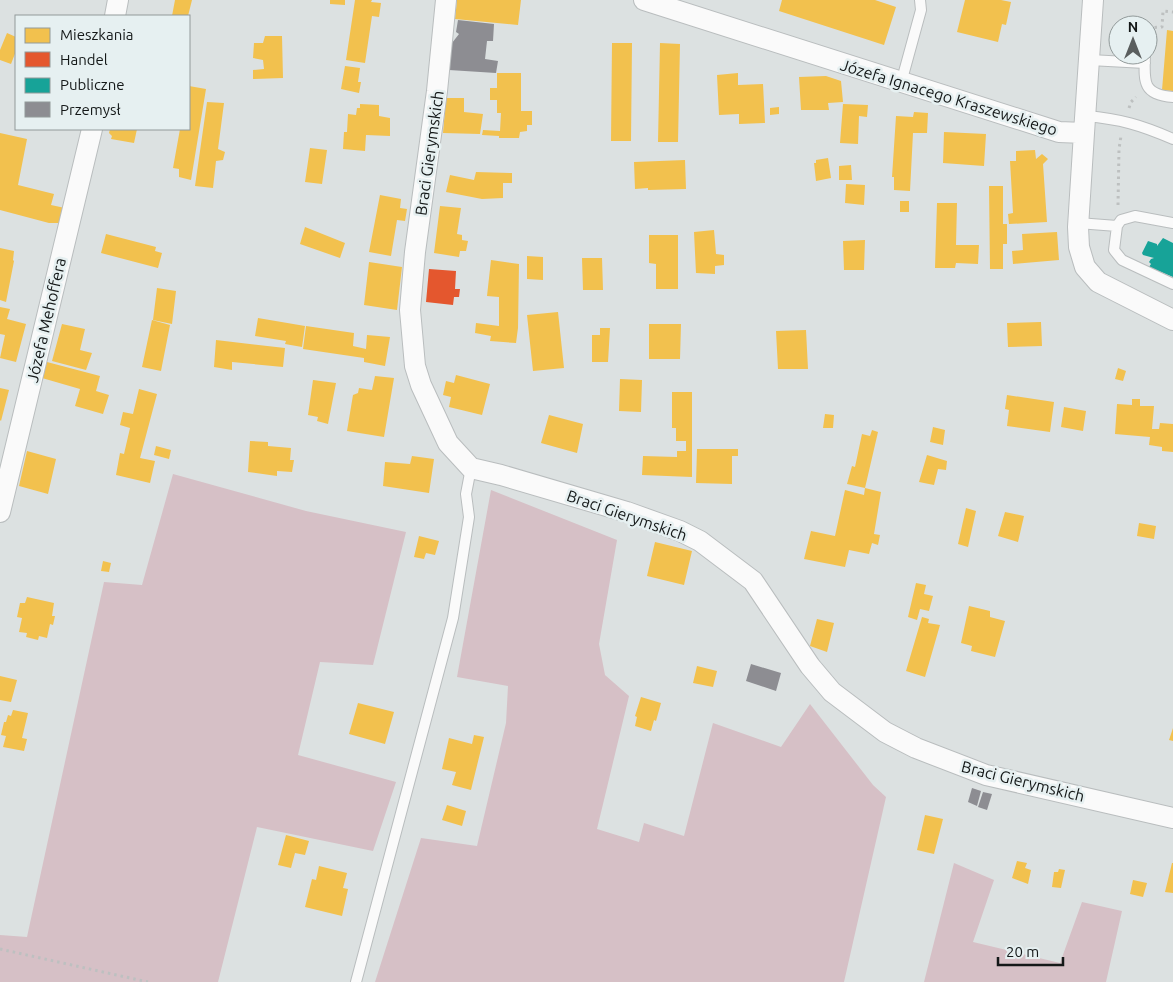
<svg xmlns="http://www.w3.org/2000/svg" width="1173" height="982" font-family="Ubuntu,sans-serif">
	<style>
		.green { fill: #d6c0c6 }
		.homes { fill: #f2c14e }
		.shops { fill: #e4572e }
		.public { fill: #17a398 }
		.industry { fill: #8d8d92 }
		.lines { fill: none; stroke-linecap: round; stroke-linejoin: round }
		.lane-casing { stroke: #b9bdbe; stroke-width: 12 }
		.street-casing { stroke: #b9bdbe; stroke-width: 22 }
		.path { stroke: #bdc0c0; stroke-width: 3; stroke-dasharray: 2.5 4; stroke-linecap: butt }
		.lane { stroke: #fafafa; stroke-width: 10 }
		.street { stroke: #fafafa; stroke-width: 20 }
		.labels { text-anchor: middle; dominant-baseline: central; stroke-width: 5; stroke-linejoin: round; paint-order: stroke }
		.street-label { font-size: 16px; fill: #141818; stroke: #e6f0f1 }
	</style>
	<rect width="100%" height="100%" fill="#dce1e1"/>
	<path class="green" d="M173 474 306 511 406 532 373 665 320 662 298 755 396 782 373 851 257 827 218 982H0V935L27 937 104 582 142 585Z
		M491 490 617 540 599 644 605 675 629 696 597 829 639 842 644 823 684 836 713 723 781 747 810 704 873 785 886 797 844 982H375L421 838 477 846 506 723 508 686 457 677Z
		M954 863 994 880 973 942 1060 963 1082 902 1122 911 1106 982H924Z"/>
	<path class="homes" d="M175 0H192L188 16H172Z
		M330 0H345V5L330 4Z
		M355 0H372L371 2 381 3 379 17 372 16 365 63 346 60Z
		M457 0H521L518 25 455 19Z
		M782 0H875L896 7 884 45 779 11Z
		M965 0H1001L1011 2 1006 25 1002 24 998 42 957 32Z
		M1167 30 1173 31V91L1162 90Z
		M7 33 16 37V51L11 64 0 60V50Z
		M265 36H282L283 78 253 79V70L264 69 263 60 253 58 254 43H263Z
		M612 43H632L631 141H611Z
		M660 43 680 44 678 142H658Z
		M345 66 360 68 358 82H361L359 93 341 89Z
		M497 73H521V111H532V125H527V131L520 132 519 138H499V136L482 135 483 130 500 131 501 113H497V100H490V88H497Z
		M738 73V85L763 84 765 123 739 124V114L719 115 717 75Z
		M826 76 841 81 843 102 828 103 829 110H801L799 77Z
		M189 86 206 89 191 180 179 177V169L173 168 180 129H189Z
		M446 98H464V112L483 114 480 134 443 133Z
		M207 102 224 103 218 149 225 152 223 160 216 161 213 188 195 186Z
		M360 104 379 105V116L390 118V136L366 135 365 151 343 149 344 132H347L348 114 356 115 357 108H360Z
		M843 104 868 105 867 117 859 116 858 144 840 143Z
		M779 107V114L770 115V108Z
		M914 112 928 113 927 133H913L910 191 894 190V177H892L896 116 913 117Z
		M110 129H137L134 143 111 139 112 136 109 133Z
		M944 132 986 134 984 166 943 163Z
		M0 133 27 139 18 185 54 194 51 205 65 208 62 223H49L0 210Z
		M310 148 327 150 322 184 305 182Z
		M1035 150 1036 159 1042 154 1048 159 1043 164 1047 222 1009 224 1008 214 1013 213 1010 161H1016V151Z
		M828 158 831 178 816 181 814 163H816V160Z
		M685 160 686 189 648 190V188L635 189 634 162Z
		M851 165 852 180H839V166Z
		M476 172 512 173V183H503V198L482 199 446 192 450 175 474 180Z
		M846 184 865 185 864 205 845 203Z
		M989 186H1003V224H1007V244H1003V269H990Z
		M380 195 401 199 400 208 407 209 405 221 397 220 391 256 369 252Z
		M900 201H909V212H900Z
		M937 203H957L956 245H979L978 264 956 263 955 268H935Z
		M440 206 461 208 457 234 462 235V240L468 241 466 251H460L459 257 434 253Z
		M305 227 345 243 340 258 300 244Z
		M714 230 716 254 724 255V265L715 266V274L696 273 694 232Z
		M1057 232 1059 260 1013 264 1012 251 1023 250 1022 234Z
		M106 234 156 247 155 251 162 253 158 268 101 253Z
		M649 235H678V289H656V264L649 263Z
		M865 240 864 270H844L843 241Z
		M0 248 14 251 13 260 14 261 6 302 0 300Z
		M527 256 543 257V280L527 279Z
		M582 258H602L603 290H583Z
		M491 260 519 264 518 328 516 343 490 341 491 336 475 333 476 323 499 326V297L487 296Z
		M369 262 402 267 397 310 364 305Z
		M157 288 176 291 172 324 153 320Z
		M0 307 10 309 7 319 26 324 16 362 0 358 5 335 0 334Z
		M558 312 564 368 533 371 527 315Z
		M258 318 305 326 302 347 285 344 286 341 255 336Z
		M152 320 170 325 161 371 142 367Z
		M1041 322 1042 346 1008 347 1007 323Z
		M62 324 85 329 80 350 92 353 86 370 52 361Z
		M649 324H681L680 359H649Z
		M306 326 354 333 353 346 366 349 367 335 390 337 385 366 364 362V358L303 349Z
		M600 328H610L608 362H592V335H600Z
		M806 330 808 369H778L776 331Z
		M216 340 285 348 283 367 232 362V370L214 367Z
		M47 362 100 376 96 391 109 395 103 414 75 406 80 389 42 378Z
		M1118 368 1126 371 1123 381 1115 379Z
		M456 375 490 384 482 415 449 407 451 397 443 395 446 381 454 383Z
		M375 376 394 378 384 437 347 431 353 395 358 393 359 388 372 390Z
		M620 379 642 380 641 412 619 411Z
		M313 380 336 383 328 424 317 421 318 417 308 415Z
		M0 388 9 390 1 421 0 420Z
		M139 389 157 394 140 458 155 461 150 483 116 475 120 453 124 454 130 428 120 425 123 412 133 414Z
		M672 392H692V477L642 475 643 456 677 457V451H686V441H676V428H672Z
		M1007 395 1054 402 1050 432 1007 426 1009 410 1005 409Z
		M1132 399H1140V406H1154L1152 429H1159L1160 423 1173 424V452L1162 451V447L1149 445 1150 437 1115 434 1117 404 1132 405Z
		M1064 407 1086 411 1083 431 1061 427Z
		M825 414 834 415 833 428H823Z
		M549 415 583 424 577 453 541 443Z
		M933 427 945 430 943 445 930 442Z
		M872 430 878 432 865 488 847 484 852 466 855 467 862 434 870 436Z
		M250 441 268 442V446L291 448 290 460H294L292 472 277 471V476L248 472Z
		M156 446 171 450 169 459 154 455Z
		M697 449H738V456H732V484L696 483Z
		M27 451 56 459 48 494 19 486Z
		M927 455 947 461 946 470 938 469 934 485 919 482Z
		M412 456 434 459 429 493 383 486 385 462 410 464Z
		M865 488 881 492 874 534 880 535 878 545 872 543 869 554 849 550 845 567 804 559 811 531 835 536 845 490 864 495Z
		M966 508 976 511 968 547 958 544Z
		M1005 512 1024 516 1018 542 998 536Z
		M1139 523 1156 526 1154 539 1137 536Z
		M419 536 439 541 435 555 426 553 424 559 414 557Z
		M655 542 692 551 684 585 647 576Z
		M103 561 111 563 109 572 101 571Z
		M916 583 926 585 924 594 933 596 929 611 920 609 917 620 908 617Z
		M27 597 54 603 52 616H55L53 625 50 624 47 638 39 636 38 640 26 637 27 633 19 632 22 618 17 617 20 603H25Z
		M969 606 990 611V617L1005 621 995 657 971 651 972 646 961 643Z
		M922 617 929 619 928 623 940 625 925 677 906 671Z
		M817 619 834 623 827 652 810 646Z
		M697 666 717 671 713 687 693 683Z
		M0 676 17 680 11 702 0 700Z
		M641 697 661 703 656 721 654 720 651 731 635 726 637 717 635 716Z
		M358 703 394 712 385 744 349 734Z
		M13 710 28 713 22 738 27 739 24 751 3 747 6 736 1 735 4 722H6L8 715 11 716Z
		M1173 728V741L1169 740Z
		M474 735 484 737 471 790 452 785 456 772 442 769 449 738 472 744Z
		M447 805 466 811 462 826 442 820Z
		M925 815 943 819 934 854 917 850Z
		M286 835 309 841 305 855 295 853 291 868 278 865Z
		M1017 861 1027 863 1025 868 1031 870 1028 884 1012 878Z
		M1172 863H1173V893L1165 892Z
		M319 866 347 873 343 888 348 889 342 916 305 907 312 879 316 880Z
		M1059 869 1065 870 1061 888 1052 887 1054 872H1058Z
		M1133 880 1147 883 1143 897 1130 894Z"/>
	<path class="shops" d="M429 269 456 271 455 289H460L459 297H454L453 305 426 302Z"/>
	<path class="public" d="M1163 238 1173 243V277L1149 267 1151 264 1149 262 1151 259 1154 258 1143 255 1142 253 1148 241 1157 244V246Z"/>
	<path class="industry" d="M458 20 494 24 493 41H487L485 59 498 61 496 73 449 70 452 43 459 34 456 32Z
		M751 664 781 673 776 691 746 681Z
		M972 788 981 791 977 806 968 802Z
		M983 792 992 794 987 810 978 807Z"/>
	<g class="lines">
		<defs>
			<path id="lane" d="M1145 55C1144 81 1142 95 1173 97
				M1090 60 1145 63
				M901 83 921 10 920 0
				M1086 116C1120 119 1141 125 1173 139
				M1078 223 1117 226
				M1173 223 1135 216 1121 220 1117 226 1114 250 1122 260 1173 284
				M356 982 453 618 469 517 466 494 471 468"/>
			<path id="street" d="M446 0 437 91 415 252 410 310 415 366 421 385 448 443 471 468 501 475 627 512 680 531 700 541 753 581 810 666 832 692 885 732 916 748 986 775 1173 818
				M644 0 1059 132 1084 133 1078 227 1079 247 1085 267 1098 282 1173 320
				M115 16 118 0
				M1084 133 1093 0
				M0 512 92 129"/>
		</defs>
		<use href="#lane" class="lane-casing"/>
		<use href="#street" class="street-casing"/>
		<path class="path" d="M1148 28 1162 27 1163 11 1173 12
			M1129 108 1131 102 1136 97
			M1118 205 1119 149 1121 136
			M0 949 148 982"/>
		<use href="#lane" class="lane"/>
		<use href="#street" class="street"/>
	</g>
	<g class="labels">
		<g class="street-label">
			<text transform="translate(949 97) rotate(17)">Józefa Ignacego Kraszewskiego</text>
			<text transform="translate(429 153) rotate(-82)">Braci Gierymskich</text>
			<text transform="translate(46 320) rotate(-77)">Józefa Mehoffera</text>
			<text transform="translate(627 515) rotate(19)">Braci Gierymskich</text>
			<text transform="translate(1023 781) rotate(14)">Braci Gierymskich</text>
		</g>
	</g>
	<rect x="15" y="15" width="175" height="115" fill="#e6f0f1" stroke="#929a9a"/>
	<rect x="25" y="28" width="25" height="15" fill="#f2c14e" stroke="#929a9a"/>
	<text x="60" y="40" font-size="15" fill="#141818">Mieszkania</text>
	<rect x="25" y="52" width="25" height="15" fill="#e4572e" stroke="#929a9a"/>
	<text x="60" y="65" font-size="15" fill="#141818">Handel</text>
	<rect x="25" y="78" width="25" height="15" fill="#17a398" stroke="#929a9a"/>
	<text x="60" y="90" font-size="15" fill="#141818">Publiczne</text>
	<rect x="25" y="102" width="25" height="15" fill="#8d8d92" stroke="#929a9a"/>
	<text x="60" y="115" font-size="15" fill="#141818">Przemysł</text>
	<g transform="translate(1133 40)"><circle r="24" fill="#e6f0f1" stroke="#929a9a"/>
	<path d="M0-4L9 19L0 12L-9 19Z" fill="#5a5e5e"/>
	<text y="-8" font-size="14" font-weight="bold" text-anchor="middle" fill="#141818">N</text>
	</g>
	<path d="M998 957v8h65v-8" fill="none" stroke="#141818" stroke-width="2.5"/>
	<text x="1006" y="957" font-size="15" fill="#141818" stroke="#e6f0f1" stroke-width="4" paint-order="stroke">20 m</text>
</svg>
